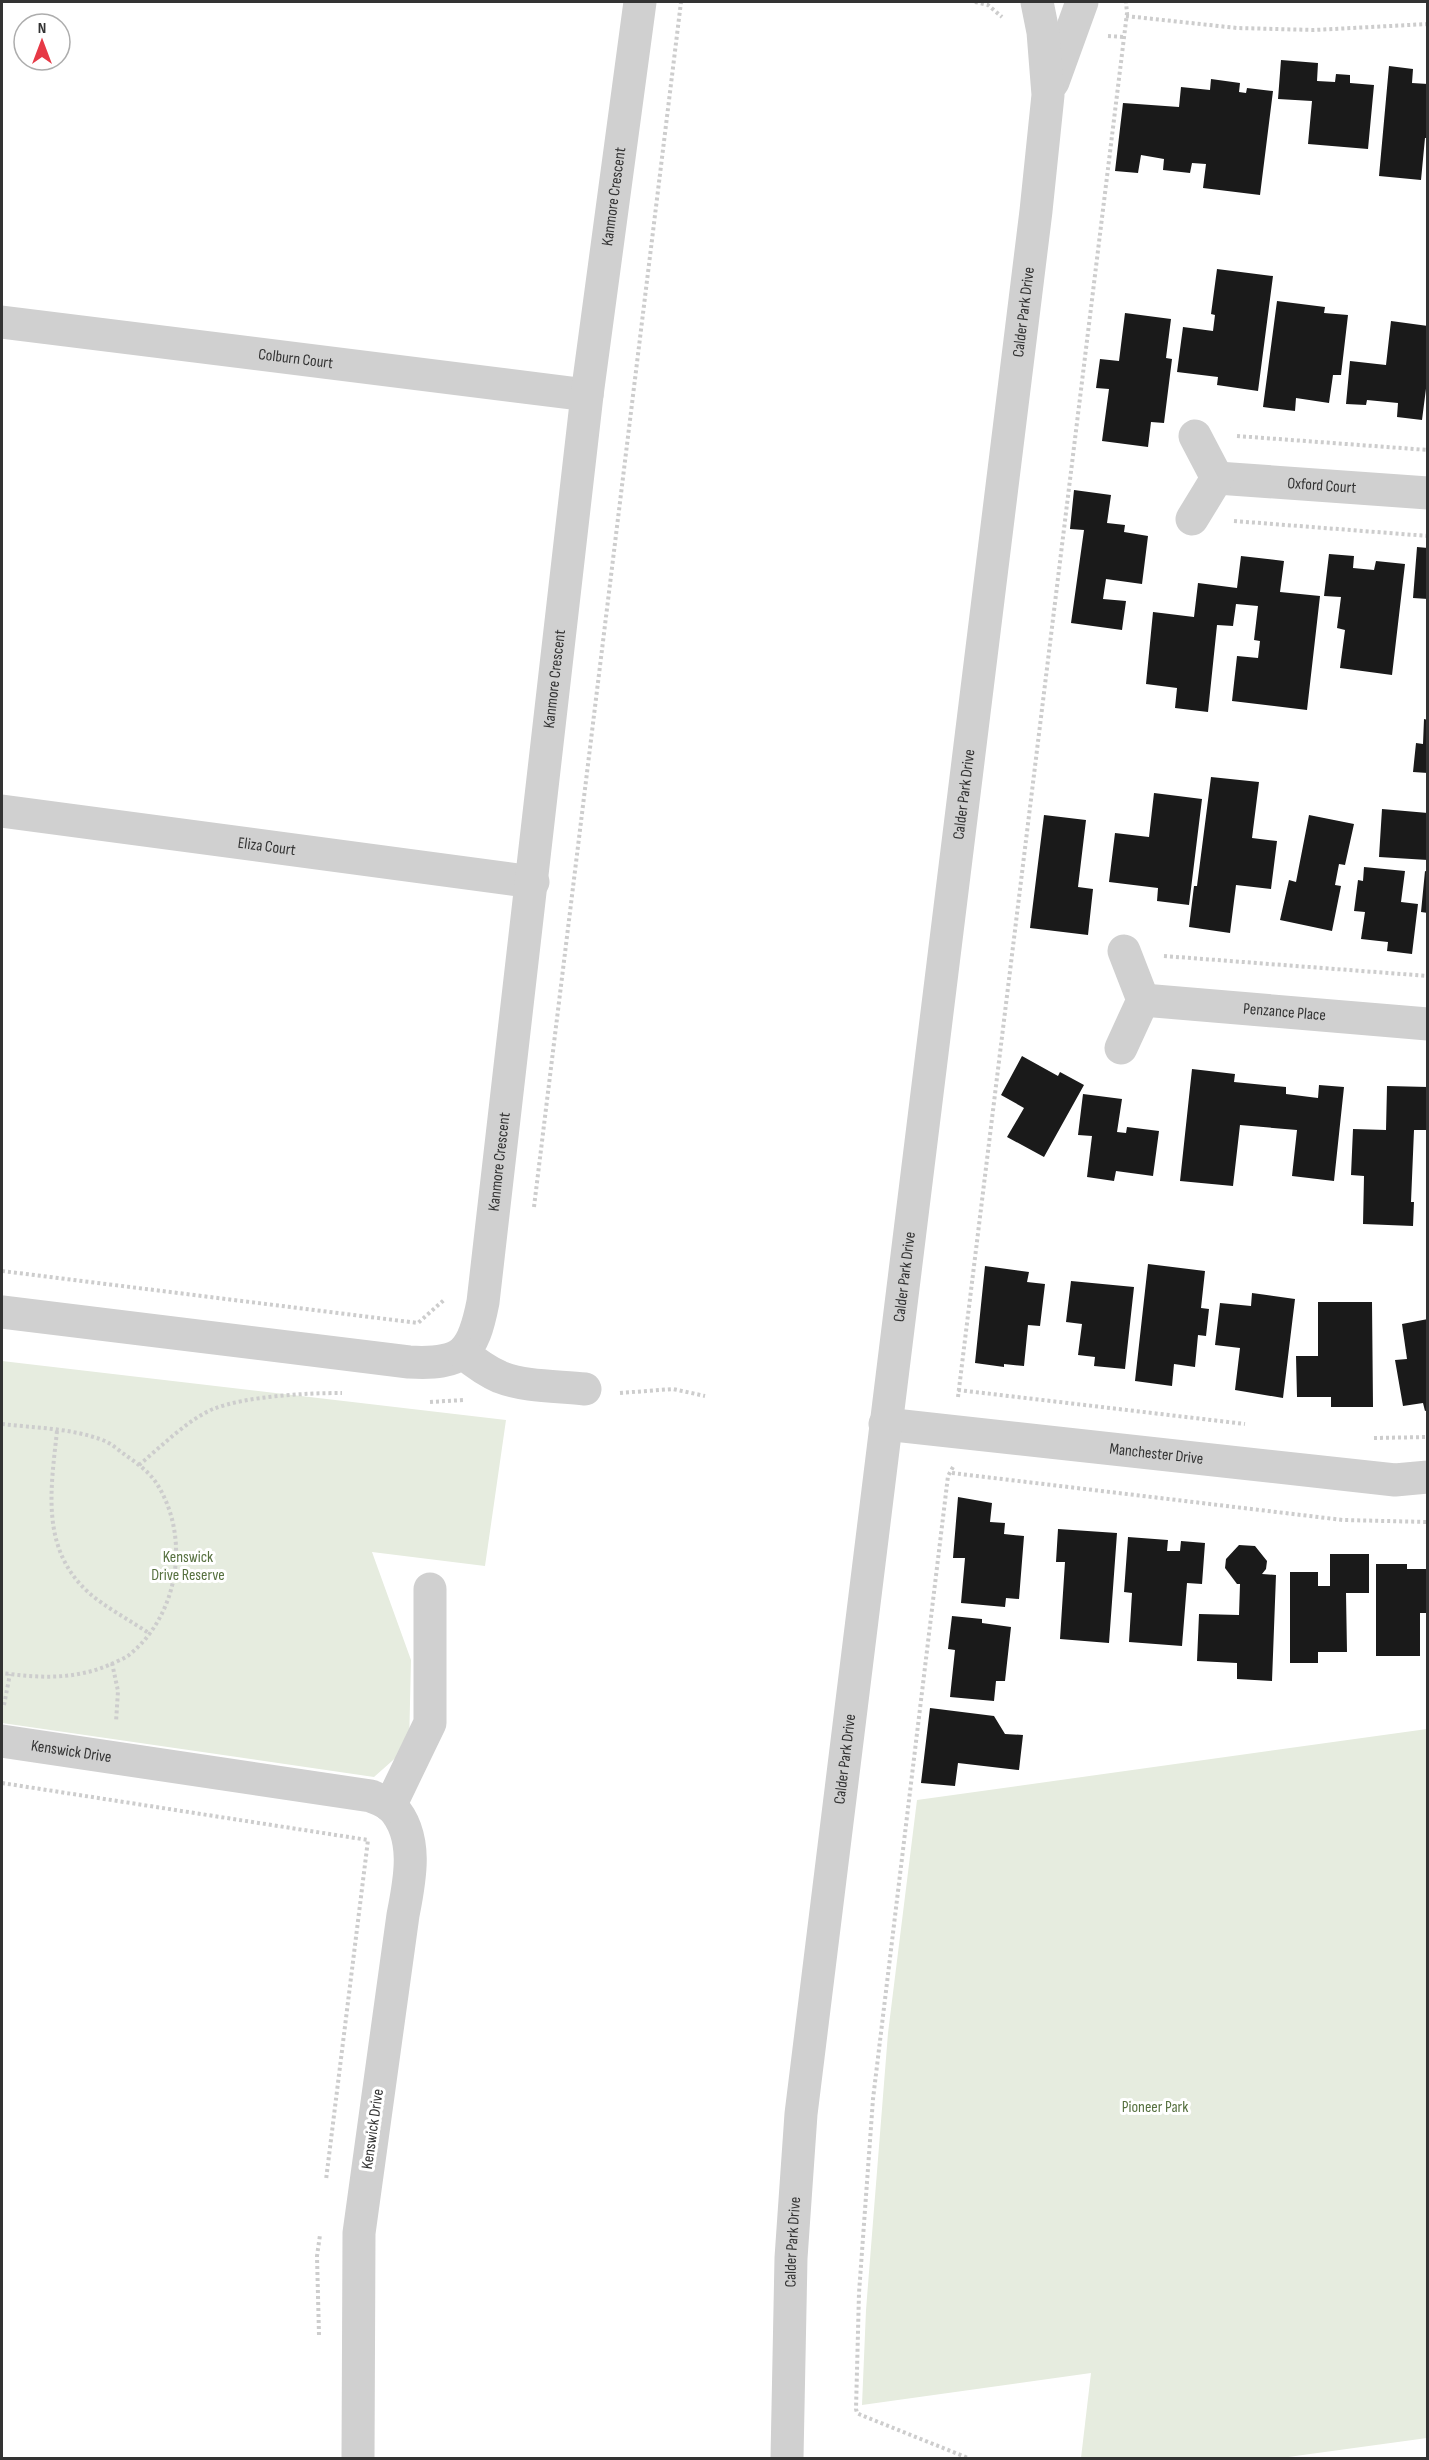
<svg xmlns="http://www.w3.org/2000/svg" width="1429" height="2460" font-family="'Sofia Sans Condensed',sans-serif">
	<style>
		.green { fill: #e6ecdf }
		.building { fill: #1a1a1a }
		.lines { fill: none; stroke-linecap: round; stroke-linejoin: round }
		.path { stroke: #cdcdcd; stroke-width: 4; stroke-dasharray: 3 3; stroke-linecap: butt }
		.minor { stroke: #d0d0d0; stroke-width: 33 }
		.labels { text-anchor: middle; dominant-baseline: central; stroke-width: 6; stroke-linejoin: round; paint-order: stroke }
		.street-label { font-size: 16px; fill: #333; stroke: #fff }
		.park-label { font-size: 16px; fill: #56703f; stroke: #fff }
	</style>
	<rect width="100%" height="100%" fill="#fff"/>
	<path class="green" d="M2 1361 506 1420 485 1566 372 1552 411 1660 409 1746 374 1777 2 1723Z
		M1427 1729V2438L1281 2458H1081L1091 2373 862 2405 866 2310 888 2033 917 1800Z"/>
	<path class="building" d="M1281 60 1318 63 1317 81 1335 82 1336 74 1350 75V83L1374 85 1368 149 1308 144 1312 101 1278 99Z
		M1389 66 1413 69 1412 83 1428 84V138H1425L1421 180 1379 176Z
		M1211 79 1240 83 1239 92 1246 93 1247 88 1273 91 1260 195 1203 188 1206 164 1192 163 1190 173 1163 170 1164 159 1141 155 1138 173 1115 171 1123 103 1179 107 1181 87 1210 90Z
		M1217 269 1273 276 1258 391 1217 385 1218 377 1177 372 1183 327 1213 331 1215 315 1211 314Z
		M1277 301 1325 307 1324 313 1348 315 1341 375H1333L1329 403 1296 398 1295 411 1263 407Z
		M1125 313 1171 319 1166 358 1172 359 1164 423 1151 422 1148 447 1102 441 1109 389 1096 388 1100 359 1119 361Z
		M1391 321 1428 326V373L1422 420 1397 417 1398 403 1367 400 1366 405 1346 404 1350 361 1386 365Z
		M1074 490 1111 495 1107 523 1125 525 1124 532 1148 536 1142 584 1106 579 1103 599 1126 601 1122 630 1071 623 1084 530 1070 529Z
		M1417 547 1428 548V599L1413 598Z
		M1329 554 1354 556 1353 568 1374 570 1376 561 1405 564 1392 675 1340 668 1345 630 1337 628 1341 597 1324 596Z
		M1241 556 1284 561 1280 592 1320 596 1307 710 1232 701 1237 656 1258 658 1260 641 1254 640 1258 606 1236 604 1233 626 1217 625 1208 712 1175 708 1177 688 1146 684 1153 612 1194 617 1198 583 1237 588Z
		M1424 719 1428 720V773L1413 772 1416 743 1423 744Z
		M1211 777 1259 782 1252 838 1277 841 1271 889 1236 885 1230 933 1189 927 1194 886H1197Z
		M1154 793 1202 799 1189 905 1157 901 1158 888 1109 882 1115 833 1149 837Z
		M1382 809 1428 813V860L1379 857Z
		M1044 815 1086 820 1078 887 1093 889 1088 935 1030 928Z
		M1309 815 1354 824 1345 865 1339 864 1335 885 1341 886 1332 931 1280 920 1289 880 1296 882Z
		M1364 867 1405 871 1401 902 1418 904 1412 954 1387 951 1388 942 1361 939 1365 912 1354 911 1358 880 1363 881Z
		M1425 871 1428 872V913L1421 912Z
		M1022 1056 1058 1076 1060 1072 1084 1085 1044 1157 1007 1137 1024 1108 1001 1095Z
		M1192 1069 1235 1074 1234 1082 1286 1087V1094L1318 1098 1319 1085 1344 1087 1334 1181 1292 1176 1297 1130 1240 1125 1233 1186 1180 1181Z
		M1387 1086 1428 1087V1130H1414L1411 1202H1414L1413 1226 1363 1224 1364 1176 1351 1175 1353 1129 1386 1130Z
		M1083 1094 1122 1099 1117 1132 1126 1133 1127 1127 1159 1131 1153 1176 1116 1171 1114 1181 1087 1177 1092 1136 1078 1135Z
		M1148 1264 1205 1271 1201 1308 1209 1309 1206 1336 1198 1335 1195 1367 1174 1364 1172 1386 1135 1381Z
		M985 1266 1029 1272 1027 1282 1045 1284 1040 1326 1028 1325 1024 1366 1004 1364V1367L975 1363Z
		M1071 1281 1134 1287 1125 1369 1094 1366 1095 1357 1078 1355 1082 1324 1066 1322Z
		M1252 1293 1295 1299 1283 1398 1235 1390 1240 1348 1215 1345 1220 1303 1251 1306Z
		M1318 1302H1372L1373 1407H1331V1397H1297L1296 1356H1318Z
		M1428 1319V1410L1425 1411 1423 1403 1403 1406 1395 1360 1407 1359 1402 1324Z
		M958 1497 992 1503 990 1522 1005 1523 1004 1534 1024 1536 1019 1599 1006 1598 1005 1607 961 1603 965 1558H953Z
		M1058 1529 1117 1533 1109 1643 1060 1639 1065 1562H1056Z
		M1128 1537 1168 1540 1167 1551H1180L1181 1541 1205 1543 1202 1584 1187 1583 1182 1646 1129 1642 1132 1593 1124 1592Z
		M1239 1545 1255 1546 1267 1561 1266 1569 1262 1574 1276 1575 1272 1681 1237 1679V1663L1197 1661 1199 1614 1239 1615 1240 1584H1237L1225 1568 1226 1559Z
		M1330 1554H1369V1593H1346L1347 1652H1318V1663H1290V1572H1318V1586H1330Z
		M1376 1564H1407V1569H1428V1613H1420V1656H1376Z
		M952 1616 982 1619V1623L1011 1627 1005 1681H996L994 1701 950 1697 955 1650 948 1649Z
		M930 1708 994 1716 1005 1734 1023 1735 1019 1770 958 1763 955 1786 921 1783Z"/>
	<g class="lines">
		<path class="path" d="M975 2 988 5 1002 17
			M1126 16 1237 28 1314 30 1428 24
			M1108 36 1124 37
			M1237 436 1428 450
			M1234 521 1428 536
			M1164 956 1428 976
			M534 1207 681 2
			M2 1271 418 1323 444 1300
			M958 1390 1245 1424
			M620 1393 673 1389 705 1396
			M958 1397 1127 13 1126 2
			M430 1402 464 1400
			M2 1424C35 1428 73 1428 105 1441 112 1444 118 1450 124 1454 135 1462 147 1470 155 1481 191 1534 180 1614 129 1655 124 1659 115 1662 109 1665 73 1680 39 1678 2 1673
			M57 1431C51 1488 40 1548 88 1592 106 1608 130 1620 150 1634
			M1374 1438 1428 1437
			M139 1465C162 1446 186 1421 213 1409 247 1396 306 1393 342 1393
			M953 1467 948 1476 873 2099 859 2293 856 2409 857 2413 861 2415 968 2458
			M952 1473 1343 1520 1428 1522
			M112 1663 118 1691 116 1722
			M4 1705 10 1674
			M2 1783 368 1840 326 2180
			M319 2335 317 2256 320 2235"/>
		<g class="minor">
			<path d="M1053 82 1082 2"/>
			<path id="s1" d="M2 322 587 395"/>
			<path id="s2" d="M1217 478 1428 493"/>
			<path d="M1192 519 1217 478 1195 436"/>
			<path id="s3" d="M2 811 533 882"/>
			<path id="s4" d="M1143 1000 1428 1024"/>
			<path d="M1121 1048 1143 1000 1124 951"/>
			<path id="s5" d="M2 1312 409 1362C463 1365 473 1353 483 1302L587 395 640 2"/>
			<path d="M463 1353C474 1362 486 1371 500 1377 525 1387 558 1386 585 1389"/>
			<path id="s6" d="M885 1424 1395 1480 1428 1477"/>
			<path id="s7" d="M2 1741 371 1796C378 1799 387 1802 392 1807 419 1836 410 1880 403 1915L359 2233 358 2458"/>
			<path d="M390 1806 430 1723V1589"/>
			<path id="s8" d="M787 2458 791 2258 801 2114 1036 211 1048 95 1043 32 1037 2"/>
		</g>
	</g>
	<g class="labels">
		<g class="street-label">
			<text stroke="none"><textPath href="#s5" startOffset="1634">Kanmore Crescent</textPath></text>
			<text stroke="none"><textPath href="#s8" startOffset="2160">Calder Park Drive</textPath></text>
			<text stroke="none"><textPath href="#s1" startOffset="296">Colburn Court</textPath></text>
			<text stroke="none"><textPath href="#s2" startOffset="105">Oxford Court</textPath></text>
			<text stroke="none"><textPath href="#s5" startOffset="1148">Kanmore Crescent</textPath></text>
			<text stroke="none"><textPath href="#s8" startOffset="1674">Calder Park Drive</textPath></text>
			<text stroke="none"><textPath href="#s3" startOffset="267">Eliza Court</textPath></text>
			<text stroke="none"><textPath href="#s4" startOffset="142">Penzance Place</textPath></text>
			<text stroke="none"><textPath href="#s5" startOffset="662">Kanmore Crescent</textPath></text>
			<text stroke="none"><textPath href="#s8" startOffset="1188">Calder Park Drive</textPath></text>
			<text stroke="none"><textPath href="#s6" startOffset="273">Manchester Drive</textPath></text>
			<text stroke="none"><textPath href="#s7" startOffset="70">Kenswick Drive</textPath></text>
			<text stroke="none"><textPath href="#s8" startOffset="702">Calder Park Drive</textPath></text>
			<text transform="translate(373 2129) rotate(-82)">Kenswick Drive</text>
			<text stroke="none"><textPath href="#s8" startOffset="216">Calder Park Drive</textPath></text>
		</g>
		<g class="park-label">
			<text x="188" y="1557">Kenswick<tspan x="188" dy="18">Drive Reserve</tspan></text>
			<text x="1155" y="2107">Pioneer Park</text>
		</g>
	</g>
	<rect width="1429" height="2460" fill="none" stroke="#333333" stroke-width="6"/>
	<g transform="translate(42 42)"><circle r="28" fill="#ffffff" stroke="#adadad" stroke-width="1.5"/>
	<path d="M0-4.5L10 22L0 15L-10 22Z" fill="#e63946"/>
	<text y="-9" font-size="16" font-weight="bold" text-anchor="middle" fill="#333333">N</text>
	</g>
</svg>
